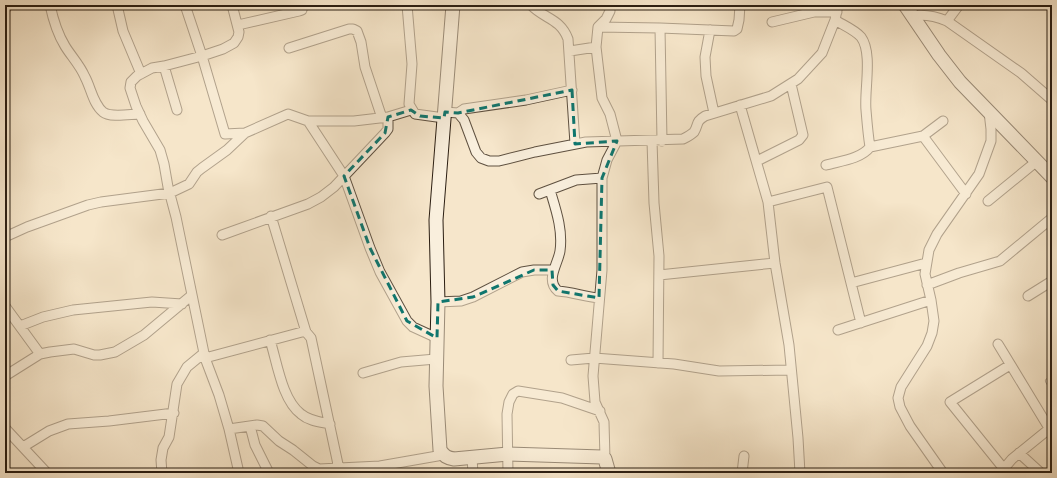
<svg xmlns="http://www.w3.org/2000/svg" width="1057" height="478" font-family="'Libre Bodoni',serif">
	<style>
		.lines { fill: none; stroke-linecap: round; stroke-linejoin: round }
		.lane-casing { stroke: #5e5040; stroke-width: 6 }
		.street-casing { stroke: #5e5040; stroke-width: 11 }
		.secondary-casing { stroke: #2b1e12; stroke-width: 15 }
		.lane { stroke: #f9efdd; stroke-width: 4.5 }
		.street { stroke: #f9efdd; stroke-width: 9 }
		.secondary { stroke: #f9efdd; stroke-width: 13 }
		.marked { fill: none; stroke: #0f766e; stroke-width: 3; stroke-dasharray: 8 5; stroke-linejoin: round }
	</style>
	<rect width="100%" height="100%" fill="#f6e6cb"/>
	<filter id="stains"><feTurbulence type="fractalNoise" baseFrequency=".005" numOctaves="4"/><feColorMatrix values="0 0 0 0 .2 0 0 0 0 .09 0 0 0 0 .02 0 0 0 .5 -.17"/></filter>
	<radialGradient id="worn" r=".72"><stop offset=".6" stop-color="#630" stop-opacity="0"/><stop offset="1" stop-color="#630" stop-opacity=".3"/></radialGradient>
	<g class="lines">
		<defs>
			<path id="lane" d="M1048 381 1052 387"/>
			<path id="street" d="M50 5C53 19 57 33 65 46 71 56 80 65 85 77 91 88 93 104 103 112 110 118 131 114 140 114
				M117 5 123 31 141 74
				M185 5 202 56 225 134 245 133 288 114 308 121H354L388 117V129L385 133 334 187 321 197 308 204 222 235
				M232 5 239 32 238 37 234 43 223 49 202 56 164 66 152 68 137 76 131 82 130 88 136 106 143 121 160 150 164 164 168 187 176 217 205 358 219 395 229 429 239 473
				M407 5 412 64 409 104 415 114 444 118
				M531 5C544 19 560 18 568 39L575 144
				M5 10 8 5
				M912 16C925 14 935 16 947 21L1021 73 1052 100
				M947 21 959 5
				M772 22 814 12H837
				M238 25 299 11 302 10 303 5
				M598 27 660 28 734 31 737 29 739 20 740 5
				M660 28 662 141
				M710 30 705 57 706 76 714 113
				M289 48 349 29H353L357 31 361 42 365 67 382 118
				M570 51 596 47
				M164 66 177 110
				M740 105 768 202 775 263 789 345 798 438 800 473
				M445 112 458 113 464 120 476 152 481 158 489 161H499L535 152 586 142 683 139C687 137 691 135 694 132 699 124 695 122 705 116L771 96 798 79 822 53 835 20 838 5
				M458 113 464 109 526 100 572 90
				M388 117 411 110
				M308 121 344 176 370 248 380 272 407 321 413 327 437 338
				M923 136 966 194
				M652 141 654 203 659 256 658 363
				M870 147 923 136 943 121
				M757 161 799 140 803 135 791 84
				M826 165C840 161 861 159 870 147 868 135 867 122 866 110 864 91 873 53 861 37 855 30 843 25 835 20
				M550 190C556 210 563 230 560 251 558 264 545 280 558 291 573 292 585 297 599 298
				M539 194 576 180 602 178
				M988 201 1037 161
				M768 202 827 187 861 323
				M271 216 306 332
				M5 237 27 227 88 205 101 202 170 193 189 184 197 172 202 168 227 150 245 133
				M659 275 775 263
				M851 283 926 263
				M927 285 959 273 1000 261 1052 218
				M1028 296 1052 281
				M438 302 461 301 473 297 522 272 534 270H552
				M5 306 40 354
				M20 326 43 317 73 310 152 302 182 304
				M838 330 931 300
				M270 340C277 362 282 400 301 414 309 421 320 422 330 424
				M998 344 1052 433
				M205 358 302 332H306L311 338 339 469
				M571 360 594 358 674 364 719 371 790 370
				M363 373 401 362 436 359
				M5 376 40 354 50 352 74 349 94 355H100L115 352 144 335 192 295
				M250 426 255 445 269 473
				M5 428 47 473
				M229 429 257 425 263 426 279 441 293 450 313 466 319 469 380 466
				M23 447 49 431 68 424 109 421 174 413
				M1019 453 1041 473
				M472 458 473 473
				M605 459 604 422 595 402 593 376 602 270V178L607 160 617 141 610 114 602 98 596 47 598 27 606 19 610 11V5
				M1004 469 950 402 1010 365
				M1001 472 1012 459 1049 429
				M162 473 161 460 163 448 169 437 177 384 187 367 204 353
				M374 473 380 466 443 455
				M508 473 507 414 509 402 513 394 518 391 562 398 600 411
				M742 473 744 456
				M943 473 910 426 900 407 898 398 901 387 927 346 932 333 934 321 931 300 925 274 929 250 937 234 979 174 991 141V129L989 112"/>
			<path id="secondary" d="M453 5 436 220 438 302 436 386 440 450C444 456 447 458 454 459L508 454 602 457 605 459 609 473
				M905 5 939 55 960 82 1052 177"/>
		</defs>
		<use href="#lane" class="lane-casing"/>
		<use href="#street" class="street-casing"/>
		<use href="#secondary" class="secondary-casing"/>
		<use href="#lane" class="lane"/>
		<use href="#street" class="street"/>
		<use href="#secondary" class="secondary"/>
	</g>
	<path d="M0 0H1057V478H0ZM572 90 575 144 617 141 602 178 599 298 558 291 553 285 552 270H534L473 297 438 302 437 338 407 321 370 248 344 176 385 133 388 117 411 110 420 116 444 118 445 112 458 113Z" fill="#f6e6cb" fill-opacity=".55" fill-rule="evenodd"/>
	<path class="marked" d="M572 90 575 144 617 141 602 178 599 298 558 291 553 285 552 270H534L473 297 438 302 437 338 407 321 370 248 344 176 385 133 388 117 411 110 420 116 444 118 445 112 458 113Z"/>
	<rect width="1057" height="478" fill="none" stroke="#f6e6cb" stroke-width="20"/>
	<rect x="6" y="6" width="1045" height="466" fill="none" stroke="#2b1e12" stroke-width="2"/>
	<rect x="10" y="10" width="1037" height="458" fill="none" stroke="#2b1e12"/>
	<rect width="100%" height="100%" filter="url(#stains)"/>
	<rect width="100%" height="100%" fill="url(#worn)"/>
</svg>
